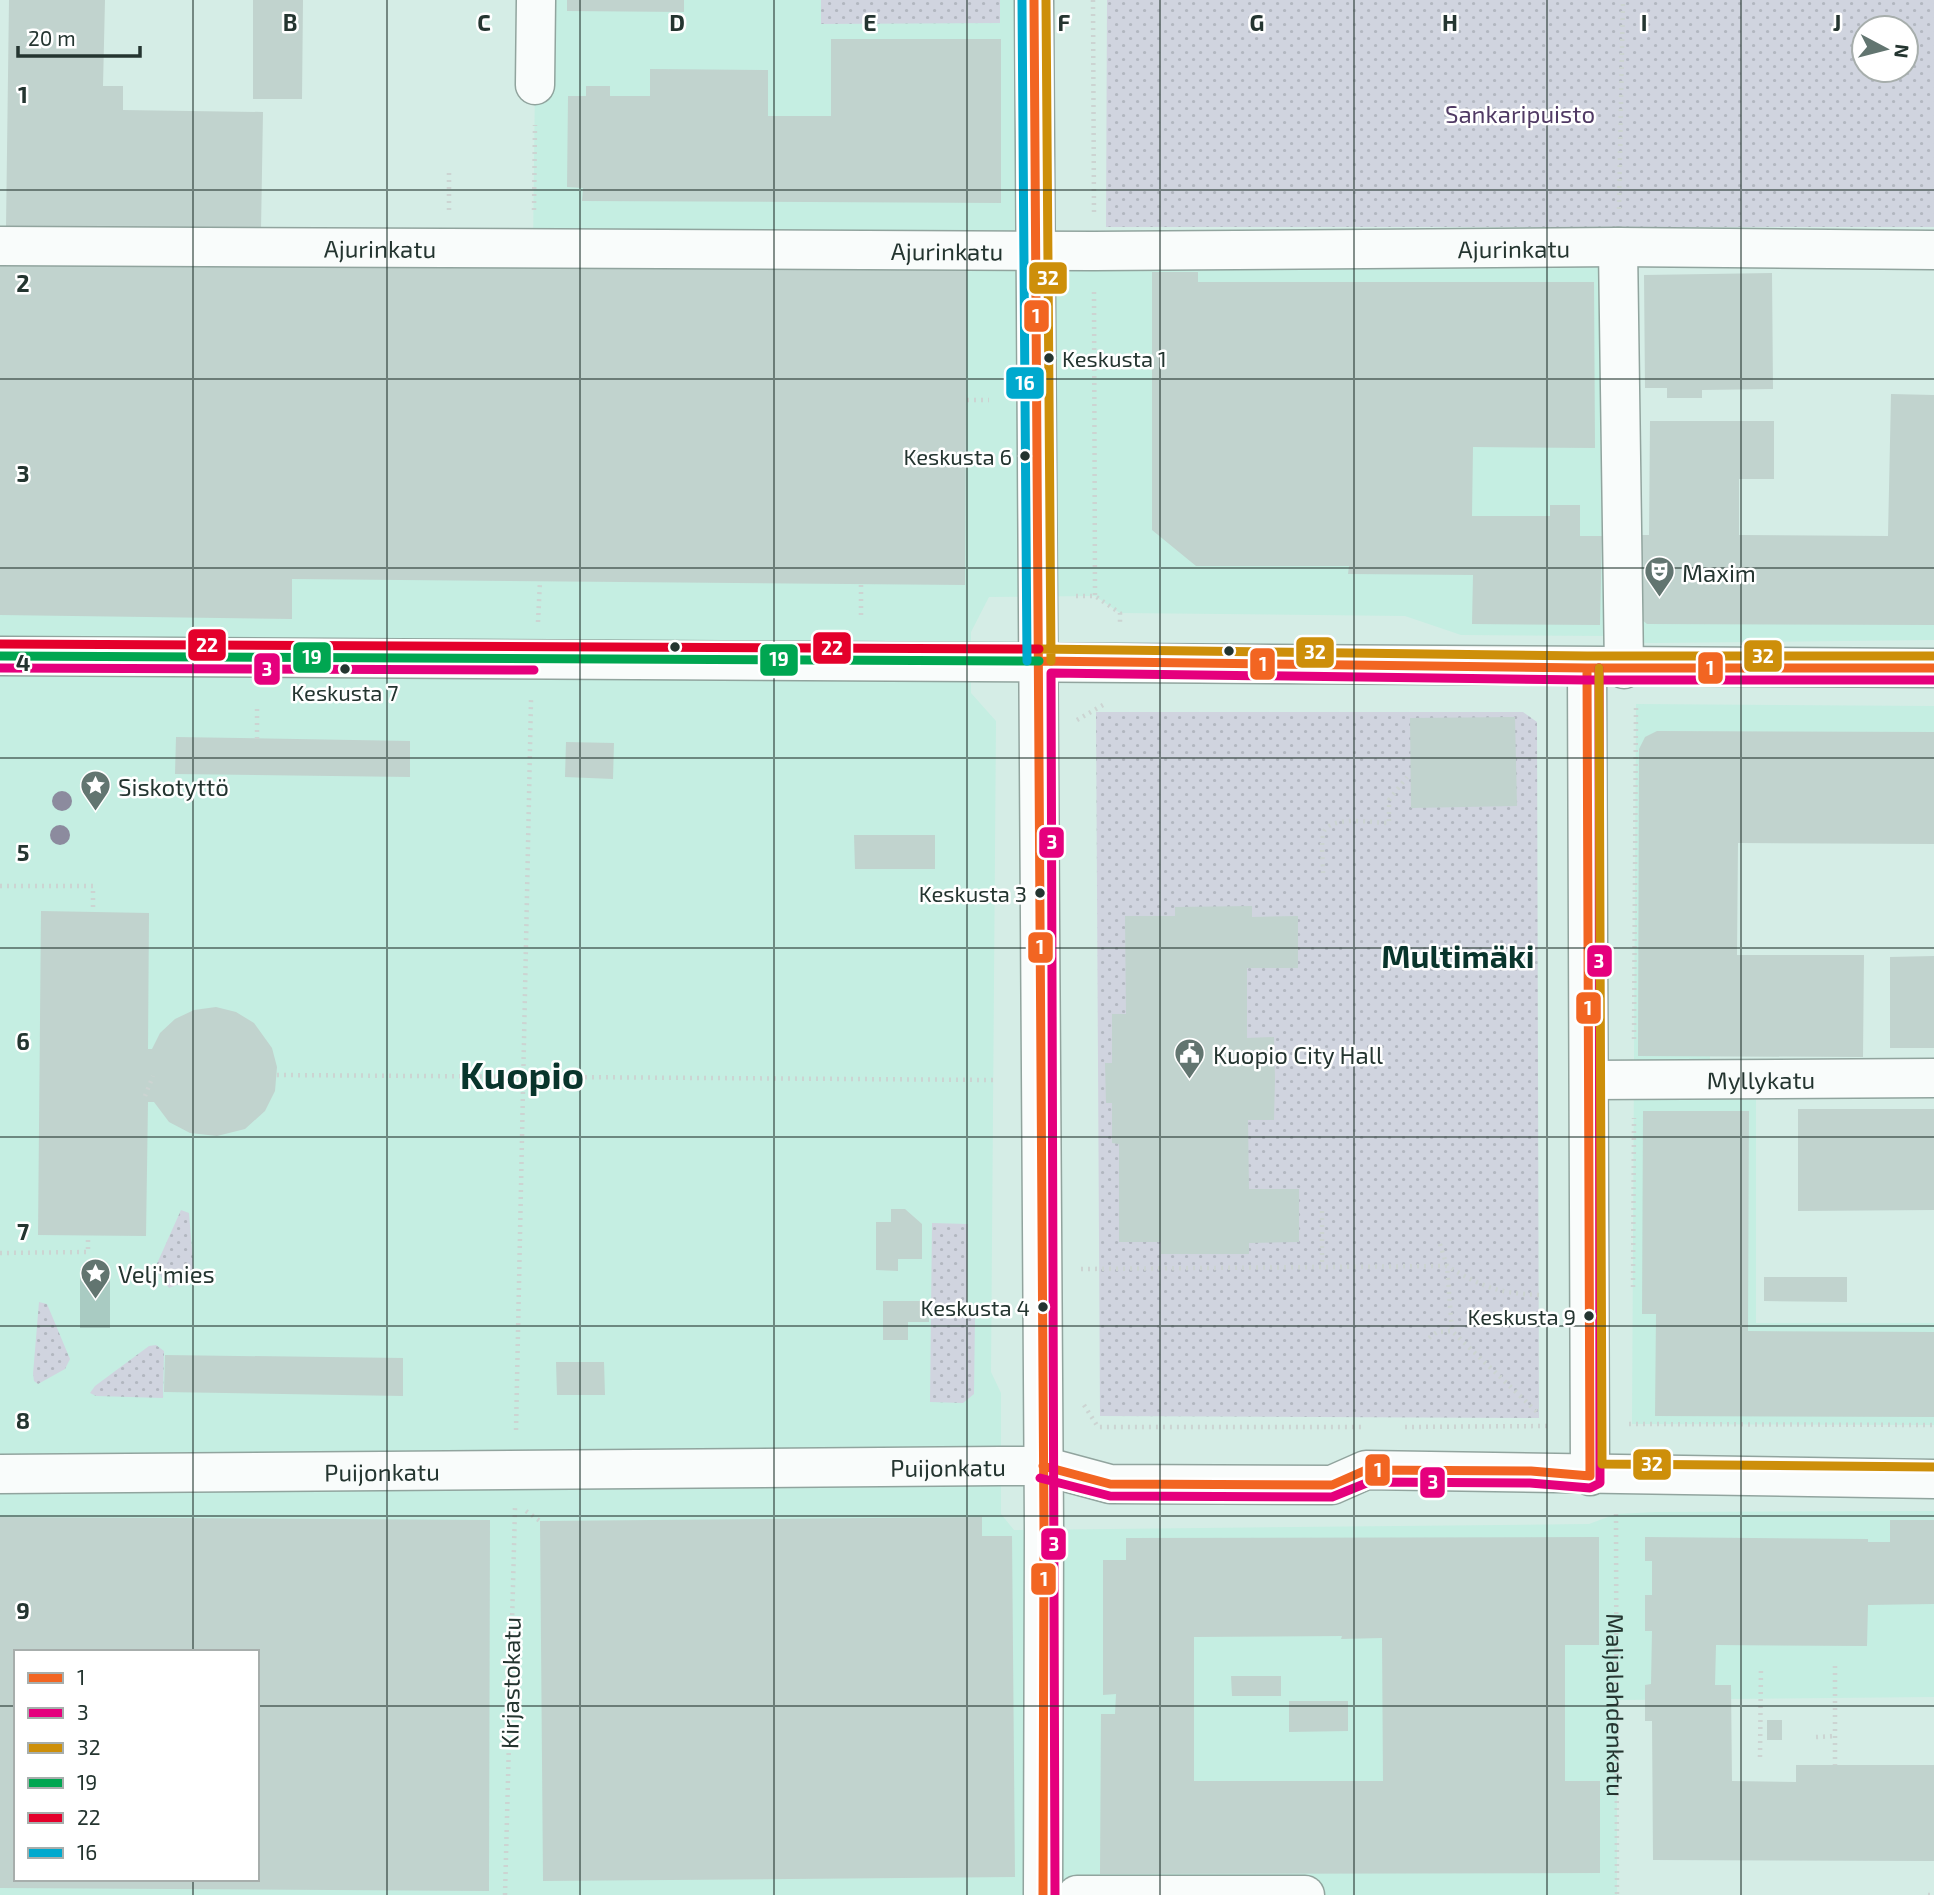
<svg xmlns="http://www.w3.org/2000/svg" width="1934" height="1895" font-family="'Exo 2',sans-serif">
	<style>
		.built { fill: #c5eee2; fill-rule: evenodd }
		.grass { fill: url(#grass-dots); fill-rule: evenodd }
		.water { fill: #a9cbc2 }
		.building { fill: #c1d3ce; fill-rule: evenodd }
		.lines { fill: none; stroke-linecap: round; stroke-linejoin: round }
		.minor-casing { stroke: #91a49e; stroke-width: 41 }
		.path { stroke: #ccd4d2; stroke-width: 4.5; stroke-dasharray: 2 5; stroke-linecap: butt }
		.minor { stroke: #f9fcfb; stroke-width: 38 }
		.bus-1-casing { stroke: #fff; stroke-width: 14 }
		.bus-2-casing { stroke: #fff; stroke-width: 14 }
		.bus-3-casing { stroke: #fff; stroke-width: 14 }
		.bus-4-casing { stroke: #fff; stroke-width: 14 }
		.bus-5-casing { stroke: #fff; stroke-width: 14 }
		.bus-6-casing { stroke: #fff; stroke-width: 14 }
		.bus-1 { stroke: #f26522; stroke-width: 9 }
		.bus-2 { stroke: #e5007d; stroke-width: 9 }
		.bus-3 { stroke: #cd8f0a; stroke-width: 9 }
		.bus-4 { stroke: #00a651; stroke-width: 9 }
		.bus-5 { stroke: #e4002b; stroke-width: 9 }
		.bus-6 { stroke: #00a9ce; stroke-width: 9 }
		.tree { fill: #8c8b9e }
		.grid { fill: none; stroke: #243530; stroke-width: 2; stroke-opacity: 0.55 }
		.bus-dot { fill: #243530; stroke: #fff; stroke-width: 2.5 }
		.labels { text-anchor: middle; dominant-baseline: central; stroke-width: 5; stroke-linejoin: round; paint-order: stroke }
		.bus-label { font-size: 22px; fill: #243530; stroke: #fff; text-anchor: end }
		.park-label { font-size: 24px; fill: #503a64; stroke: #fff }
		.street-label { font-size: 24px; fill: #243530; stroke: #fff }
		.poi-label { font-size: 24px; fill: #243530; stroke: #fff; text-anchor: start }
		.district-label { font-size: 32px; font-weight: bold; fill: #09352c; stroke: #fff }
		.town-label { font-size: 38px; font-weight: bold; fill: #09352c; stroke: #fff }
		.grid-label { font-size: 23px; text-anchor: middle; font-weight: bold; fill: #243530; stroke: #fff; stroke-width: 5; stroke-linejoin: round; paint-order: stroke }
		.line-badge { stroke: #fff; stroke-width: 2.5 }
		.badge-label { font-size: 19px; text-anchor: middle; font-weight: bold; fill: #fff }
	</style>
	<defs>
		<pattern id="grass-dots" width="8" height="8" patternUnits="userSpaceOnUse" patternTransform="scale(1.75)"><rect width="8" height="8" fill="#d0d4df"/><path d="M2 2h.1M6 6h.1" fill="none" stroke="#b2b7c0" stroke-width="1.8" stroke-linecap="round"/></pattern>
	</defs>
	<rect width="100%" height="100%" fill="#d5ede6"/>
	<path class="built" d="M536 0H1034V251L1618 247 1622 564 1934 565V640L1651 643 1624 642 1613 636 1461 635 1405 616 1120 613 1095 596 989 597 971 632V693L996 721 991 1372 1001 1393V1514L1014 1530 1589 1524 1616 1514 1656 1512 1934 1511V1697L1617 1700V1895H0V247L533 248ZM16 1652H257V1879H16Z
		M1636 704 1934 706V786H1709L1710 1078H1756V1323H1934V1425L1632 1424Z"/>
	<path class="grass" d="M821 0H1000V23L821 24Z
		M1107 0H1934V227H1106ZM1864 28H1906V70H1864Z
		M1096 712H1523L1537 722 1539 1418 1100 1416Z
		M181 1210 189 1213 194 1274 192 1279 169 1288 155 1268Z
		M932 1223 968 1224 967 1315H975L974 1394 963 1403 930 1402Z
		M39 1302 47 1304 70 1359 65 1369 38 1384 34 1381 33 1374Z
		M156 1345 164 1351 163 1398 96 1396 90 1393 95 1386 149 1346Z"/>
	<path class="water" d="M80 1269H110V1328H80Z"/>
	<path class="building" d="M9 0H105L103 86H123V110L263 112 261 230 6 227Z
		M253 0H303L302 99H253Z
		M567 0H684V12L567 11Z
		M831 39H1001V203L582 201 583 188 567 187 568 96H586V86H610V96H650V69L768 70V116H831Z
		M0 253 967 259 965 585 292 579V619L0 615Z
		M1152 272H1198V282H1594L1595 448 1473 447 1472 516H1550V505H1580V536H1602L1600 625 1472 624 1473 575 1348 574 1349 566H1196L1152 530Z
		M1772 273 1773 389 1702 390V398H1667V388H1645L1644 275Z
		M1891 394 1934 395V625L1647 624 1636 615V535H1649L1650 421H1774V479H1739V535L1888 536Z
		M1515 717 1517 806 1411 808 1410 718Z
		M1657 731 1934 732V844L1738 843 1737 955H1864L1863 1057 1638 1056 1639 749 1645 737Z
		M176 737 410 741V777L175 774Z
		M566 742 614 743 613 779 565 777Z
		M854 835H935V869H855Z
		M1252 906V917L1298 916V968H1247V1038L1274 1037 1275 1079 1274 1120H1248L1249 1189H1299V1242L1249 1243V1254H1161V1242H1119V1144L1112 1143V1103H1106L1105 1063H1112V1014H1126L1125 916H1175V907Z
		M41 911 149 913 148 1049H152L160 1033 175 1019 194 1010 216 1007 236 1012 254 1023 272 1048 277 1067 275 1091 265 1111 245 1129 217 1136 190 1133 169 1122 154 1102H148L146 1236 38 1235Z
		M1934 956V1048H1890V957Z
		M1798 1109H1934V1210L1798 1211Z
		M1643 1111H1749L1748 1331 1934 1332V1417L1655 1416 1656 1314H1642Z
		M891 1209H905L922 1224V1259H898V1271L876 1270V1222H891Z
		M1764 1277H1847V1302L1764 1301Z
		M883 1301H929V1322H908V1340H883Z
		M165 1355 403 1358V1396L164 1392Z
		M556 1362H604L605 1395H557Z
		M0 1517 490 1520 489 1891 0 1888ZM16 1652H257V1879H16Z
		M982 1517V1536H1012L1015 1877 543 1881 540 1521Z
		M1890 1520H1934V1604L1868 1605 1867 1646 1716 1645 1715 1685H1731L1732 1781 1796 1782V1765H1934V1861L1653 1860 1652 1721H1645V1685L1651 1684 1652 1631H1645V1595H1652V1561H1645V1537L1868 1539V1542H1890Z
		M1599 1537V1645H1565V1781H1600V1873L1100 1874 1101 1714H1115L1116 1694 1103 1695V1560H1126V1538ZM1342 1636 1341 1639 1382 1638 1383 1781H1194V1637Z
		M1231 1676H1281V1696H1232Z
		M1289 1701H1348V1731L1289 1732Z
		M1767 1720H1782V1740H1767Z"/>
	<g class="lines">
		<defs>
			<g id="minor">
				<path d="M1034 0 1044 1530 1043 1895"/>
				<path d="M535 85 536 0"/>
				<path id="s2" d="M0 246 1094 251 1618 247 1934 250"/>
				<path d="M1618 247 1624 669"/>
				<path d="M0 656 1934 668"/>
				<path d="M1587 668 1590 1476"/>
				<path id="s3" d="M1589 1080 1934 1078"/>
				<path id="s4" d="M0 1474 1000 1466H1043L1110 1484 1332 1485 1366 1470 1934 1479"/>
				<path d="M1077 1895H1305"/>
			</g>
		</defs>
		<use href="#minor" class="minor-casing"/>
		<g class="path">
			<path d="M1093 0 1094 213"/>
			<path d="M1619 209 1623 0"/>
			<path d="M449 210V169"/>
			<path d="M534 210 535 125"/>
			<path d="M1094 292 1095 596"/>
			<path d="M967 400H989"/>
			<path d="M1076 596H1095L1120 613V625"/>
			<path d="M861 615V584"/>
			<path d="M538 622 540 581"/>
			<path d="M1077 720 1103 705"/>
			<path d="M257 739V707"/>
			<path d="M1323 873C1323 861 1321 846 1323 834 1328 814 1374 823 1389 823V800L1407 777"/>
			<path d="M0 886H93V912"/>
			<path d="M1634 1039 1636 705"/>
			<path d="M277 1075 994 1080"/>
			<path d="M145 1096 153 1076"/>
			<path d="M1322 1211V1267"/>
			<path d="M1440 1244 1447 1266 1452 1331 1539 1414"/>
			<path d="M0 1253 88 1252V1235"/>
			<path d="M1081 1269 1447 1266C1483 1287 1497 1293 1539 1295"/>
			<path d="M1633 1287 1634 1118"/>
			<path d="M1429 1338 1437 1332 1452 1331"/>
			<path d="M1084 1405 1098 1427H1364"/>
			<path d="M1629 1424 1934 1425"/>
			<path d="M1405 1427 1550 1426"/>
			<path d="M516 1430 531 700"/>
			<path d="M526 1511 540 1521"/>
			<path id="s1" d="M1616 1514 1617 1895"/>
			<path d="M1835 1666V1765"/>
			<path d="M1816 1737 1835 1736"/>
			<path d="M1760 1757 1761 1666"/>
			<path d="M505 1895 515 1508"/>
			<path d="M1928 1895H1934"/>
		</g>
		<use href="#minor" class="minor"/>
		<defs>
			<path id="bus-1" d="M1034 0 1044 1530 1043 1895
				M1039 661 1587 668H1934
				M1043 1466 1110 1484 1332 1485 1366 1470 1531 1471 1590 1476 1587 668"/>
			<path id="bus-2" d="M0 668 534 670
				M1040 1478 1110 1496 1332 1497 1369 1482 1530 1483 1590 1488 1600 1483 1599 668
				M1055 1895 1051 673 1587 680H1934"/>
			<path id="bus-3" d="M1046 0 1051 661
				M1039 649 1587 656H1934
				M1599 668 1602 1464 1934 1467"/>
			<path id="bus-4" d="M0 656 1039 661"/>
			<path id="bus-5" d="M0 644 1039 649"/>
			<path id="bus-6" d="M1022 0 1027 661"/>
		</defs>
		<use href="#bus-1" class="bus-1-casing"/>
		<use href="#bus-2" class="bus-2-casing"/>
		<use href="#bus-3" class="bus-3-casing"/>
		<use href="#bus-4" class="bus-4-casing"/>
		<use href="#bus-5" class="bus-5-casing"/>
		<use href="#bus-6" class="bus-6-casing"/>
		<use href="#bus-1" class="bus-1"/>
		<use href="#bus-2" class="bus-2"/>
		<use href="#bus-3" class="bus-3"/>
		<use href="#bus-4" class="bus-4"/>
		<use href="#bus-5" class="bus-5"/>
		<use href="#bus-6" class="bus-6"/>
	</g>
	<g class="tree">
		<circle cx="62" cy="801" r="10"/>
		<circle cx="60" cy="835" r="10"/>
	</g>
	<path class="grid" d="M193 0V1652M387 0V1895M580 0V1895M774 0V1895M967 0V1895M1160 0V1895M1354 0V1895M1547 0V1895M1741 0V1895M0 190H1934M0 379H1934M0 568H1934M0 758H1934M0 948H1934M0 1137H1934M0 1326H1934M0 1516H1934M0 1706H16M257 1706H1934M193 1879V1895"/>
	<defs>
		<symbol id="theatre-pin" viewBox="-11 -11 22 30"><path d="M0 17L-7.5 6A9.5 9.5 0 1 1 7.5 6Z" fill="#627570" stroke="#fff"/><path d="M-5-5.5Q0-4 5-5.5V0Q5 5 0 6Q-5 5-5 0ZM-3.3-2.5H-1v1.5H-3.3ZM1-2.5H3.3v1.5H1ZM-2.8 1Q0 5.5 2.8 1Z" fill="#fff"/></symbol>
		<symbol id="sight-pin" viewBox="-11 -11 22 30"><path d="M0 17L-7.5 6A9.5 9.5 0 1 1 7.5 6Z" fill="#627570" stroke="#fff"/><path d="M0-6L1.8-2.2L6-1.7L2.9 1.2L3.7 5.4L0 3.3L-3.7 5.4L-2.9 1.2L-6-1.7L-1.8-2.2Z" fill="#fff"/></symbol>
		<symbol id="civic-pin" viewBox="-11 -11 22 30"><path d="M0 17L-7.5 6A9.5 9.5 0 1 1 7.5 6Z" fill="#627570" stroke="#fff"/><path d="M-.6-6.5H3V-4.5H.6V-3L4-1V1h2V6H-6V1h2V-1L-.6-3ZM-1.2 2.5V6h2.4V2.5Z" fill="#fff"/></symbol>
	</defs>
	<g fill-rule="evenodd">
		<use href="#theatre-pin" x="1642" y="554" width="35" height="47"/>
		<use href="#sight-pin" x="78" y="768" width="35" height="47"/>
		<use href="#civic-pin" x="1172" y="1036" width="35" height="47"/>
		<use href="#sight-pin" x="78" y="1256" width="35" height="47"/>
	</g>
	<g class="bus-dot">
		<circle cx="1049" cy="358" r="6"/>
		<circle cx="1025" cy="456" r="6"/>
		<circle cx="675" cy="647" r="6"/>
		<circle cx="1229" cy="651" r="6"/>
		<circle cx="345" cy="669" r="6"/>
		<circle cx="1040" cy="893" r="6"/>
		<circle cx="1043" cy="1307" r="6"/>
		<circle cx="1589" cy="1316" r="6"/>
	</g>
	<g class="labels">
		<g class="bus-label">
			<text x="1062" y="358" text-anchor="start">Keskusta 1</text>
			<text x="1012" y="456">Keskusta 6</text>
			<text x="345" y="692" text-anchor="middle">Keskusta 7</text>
			<text x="1027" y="893">Keskusta 3</text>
			<text x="1030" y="1307">Keskusta 4</text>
			<text x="1576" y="1316">Keskusta 9</text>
		</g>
		<g class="park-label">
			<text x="1520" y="113">Sankaripuisto</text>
		</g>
		<g class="street-label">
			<text stroke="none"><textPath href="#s2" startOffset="380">Ajurinkatu</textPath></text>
			<text stroke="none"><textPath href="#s2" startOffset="1514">Ajurinkatu</textPath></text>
			<text stroke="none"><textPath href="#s2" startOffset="947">Ajurinkatu</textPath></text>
			<text stroke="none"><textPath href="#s3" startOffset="172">Myllykatu</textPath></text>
			<text stroke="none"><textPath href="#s4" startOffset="948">Puijonkatu</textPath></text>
			<text stroke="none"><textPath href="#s4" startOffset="382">Puijonkatu</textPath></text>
			<text transform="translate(510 1683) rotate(-89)">Kirjastokatu</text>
			<text stroke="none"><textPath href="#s1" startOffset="191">Maljalahdenkatu</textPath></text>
		</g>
		<g class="poi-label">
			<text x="1682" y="572">Maxim</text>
			<text x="118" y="786">Siskotyttö</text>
			<text x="1213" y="1054">Kuopio City Hall</text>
			<text x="118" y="1273">Velj'mies</text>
		</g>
		<g class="district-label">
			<text x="1458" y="955">Multimäki</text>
		</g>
		<g class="town-label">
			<text x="522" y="1074">Kuopio</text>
		</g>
	</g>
	<g class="grid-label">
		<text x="290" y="31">B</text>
		<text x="484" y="31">C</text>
		<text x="677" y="31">D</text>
		<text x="870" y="31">E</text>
		<text x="1064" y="31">F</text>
		<text x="1257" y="31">G</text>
		<text x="1450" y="31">H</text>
		<text x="1644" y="31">I</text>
		<text x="1837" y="31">J</text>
		<text x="23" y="103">1</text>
		<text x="23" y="292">2</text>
		<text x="23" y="482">3</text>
		<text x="23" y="671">4</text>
		<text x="23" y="861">5</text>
		<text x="23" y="1050">6</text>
		<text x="23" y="1240">7</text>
		<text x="23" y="1429">8</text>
		<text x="23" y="1619">9</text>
	</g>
	<g class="line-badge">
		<rect x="1028" y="261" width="40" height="34" rx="7" fill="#cd8f0a"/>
		<rect x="1023" y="299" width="27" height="34" rx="7" fill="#f26522"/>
		<rect x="1005" y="366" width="40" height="34" rx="7" fill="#00a9ce"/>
		<rect x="187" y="628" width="40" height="34" rx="7" fill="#e4002b"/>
		<rect x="812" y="631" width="40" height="34" rx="7" fill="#e4002b"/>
		<rect x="1295" y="636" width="40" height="33" rx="7" fill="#cd8f0a"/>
		<rect x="1743" y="639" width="40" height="34" rx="7" fill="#cd8f0a"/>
		<rect x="292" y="641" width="40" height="33" rx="7" fill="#00a651"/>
		<rect x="759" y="643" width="40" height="34" rx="7" fill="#00a651"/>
		<rect x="1249" y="647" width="27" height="34" rx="7" fill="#f26522"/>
		<rect x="1697" y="651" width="27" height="34" rx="7" fill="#f26522"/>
		<rect x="253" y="652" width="28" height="34" rx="7" fill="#e5007d"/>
		<rect x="1038" y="826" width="27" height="33" rx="7" fill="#e5007d"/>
		<rect x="1027" y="931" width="27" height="33" rx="7" fill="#f26522"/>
		<rect x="1586" y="944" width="27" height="34" rx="7" fill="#e5007d"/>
		<rect x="1575" y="991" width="27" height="34" rx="7" fill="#f26522"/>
		<rect x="1632" y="1448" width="40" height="33" rx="7" fill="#cd8f0a"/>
		<rect x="1364" y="1453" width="27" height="34" rx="7" fill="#f26522"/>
		<rect x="1419" y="1466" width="27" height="33" rx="7" fill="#e5007d"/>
		<rect x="1040" y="1527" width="27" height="34" rx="7" fill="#e5007d"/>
		<rect x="1030" y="1562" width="27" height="34" rx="7" fill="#f26522"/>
	</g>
	<g class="badge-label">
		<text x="1048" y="285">32</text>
		<text x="1036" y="323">1</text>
		<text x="1025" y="390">16</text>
		<text x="207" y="652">22</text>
		<text x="832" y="655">22</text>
		<text x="1315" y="659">32</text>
		<text x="1763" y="663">32</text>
		<text x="312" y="664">19</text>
		<text x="779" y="666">19</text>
		<text x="1263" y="671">1</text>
		<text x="1710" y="675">1</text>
		<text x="267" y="676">3</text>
		<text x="1052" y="849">3</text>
		<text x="1040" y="954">1</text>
		<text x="1599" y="968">3</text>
		<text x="1588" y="1015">1</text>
		<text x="1652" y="1471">32</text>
		<text x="1378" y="1477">1</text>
		<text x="1433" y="1489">3</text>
		<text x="1054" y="1551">3</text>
		<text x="1044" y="1586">1</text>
	</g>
	<rect x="14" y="1650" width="245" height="231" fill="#ffffff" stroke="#a7aeac" stroke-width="2"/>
	<rect x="28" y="1673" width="35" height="10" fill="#f26522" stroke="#a7aeac" stroke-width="2"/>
	<text x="77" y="1685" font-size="21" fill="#243530">1</text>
	<rect x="28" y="1708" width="35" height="10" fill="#e5007d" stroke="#a7aeac" stroke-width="2"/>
	<text x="77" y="1720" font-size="21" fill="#243530">3</text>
	<rect x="28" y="1743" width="35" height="10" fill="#cd8f0a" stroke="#a7aeac" stroke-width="2"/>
	<text x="77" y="1755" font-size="21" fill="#243530">32</text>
	<rect x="28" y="1778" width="35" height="10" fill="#00a651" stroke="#a7aeac" stroke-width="2"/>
	<text x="77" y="1790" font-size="21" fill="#243530">19</text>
	<rect x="28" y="1813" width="35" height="10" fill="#e4002b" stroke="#a7aeac" stroke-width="2"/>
	<text x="77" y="1825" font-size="21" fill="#243530">22</text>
	<rect x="28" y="1848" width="35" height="10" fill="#00a9ce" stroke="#a7aeac" stroke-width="2"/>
	<text x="77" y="1860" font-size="21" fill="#243530">16</text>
	<g transform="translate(1885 49) rotate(97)"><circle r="33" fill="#ffffff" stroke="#a7aeac" stroke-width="2"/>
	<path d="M0-5L12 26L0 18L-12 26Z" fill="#627570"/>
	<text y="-10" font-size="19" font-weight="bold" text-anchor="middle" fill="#243530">N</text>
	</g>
	<path d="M18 46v10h122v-10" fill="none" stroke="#243530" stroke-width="3.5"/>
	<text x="28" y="46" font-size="21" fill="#243530" stroke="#ffffff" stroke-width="5" paint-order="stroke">20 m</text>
</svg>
